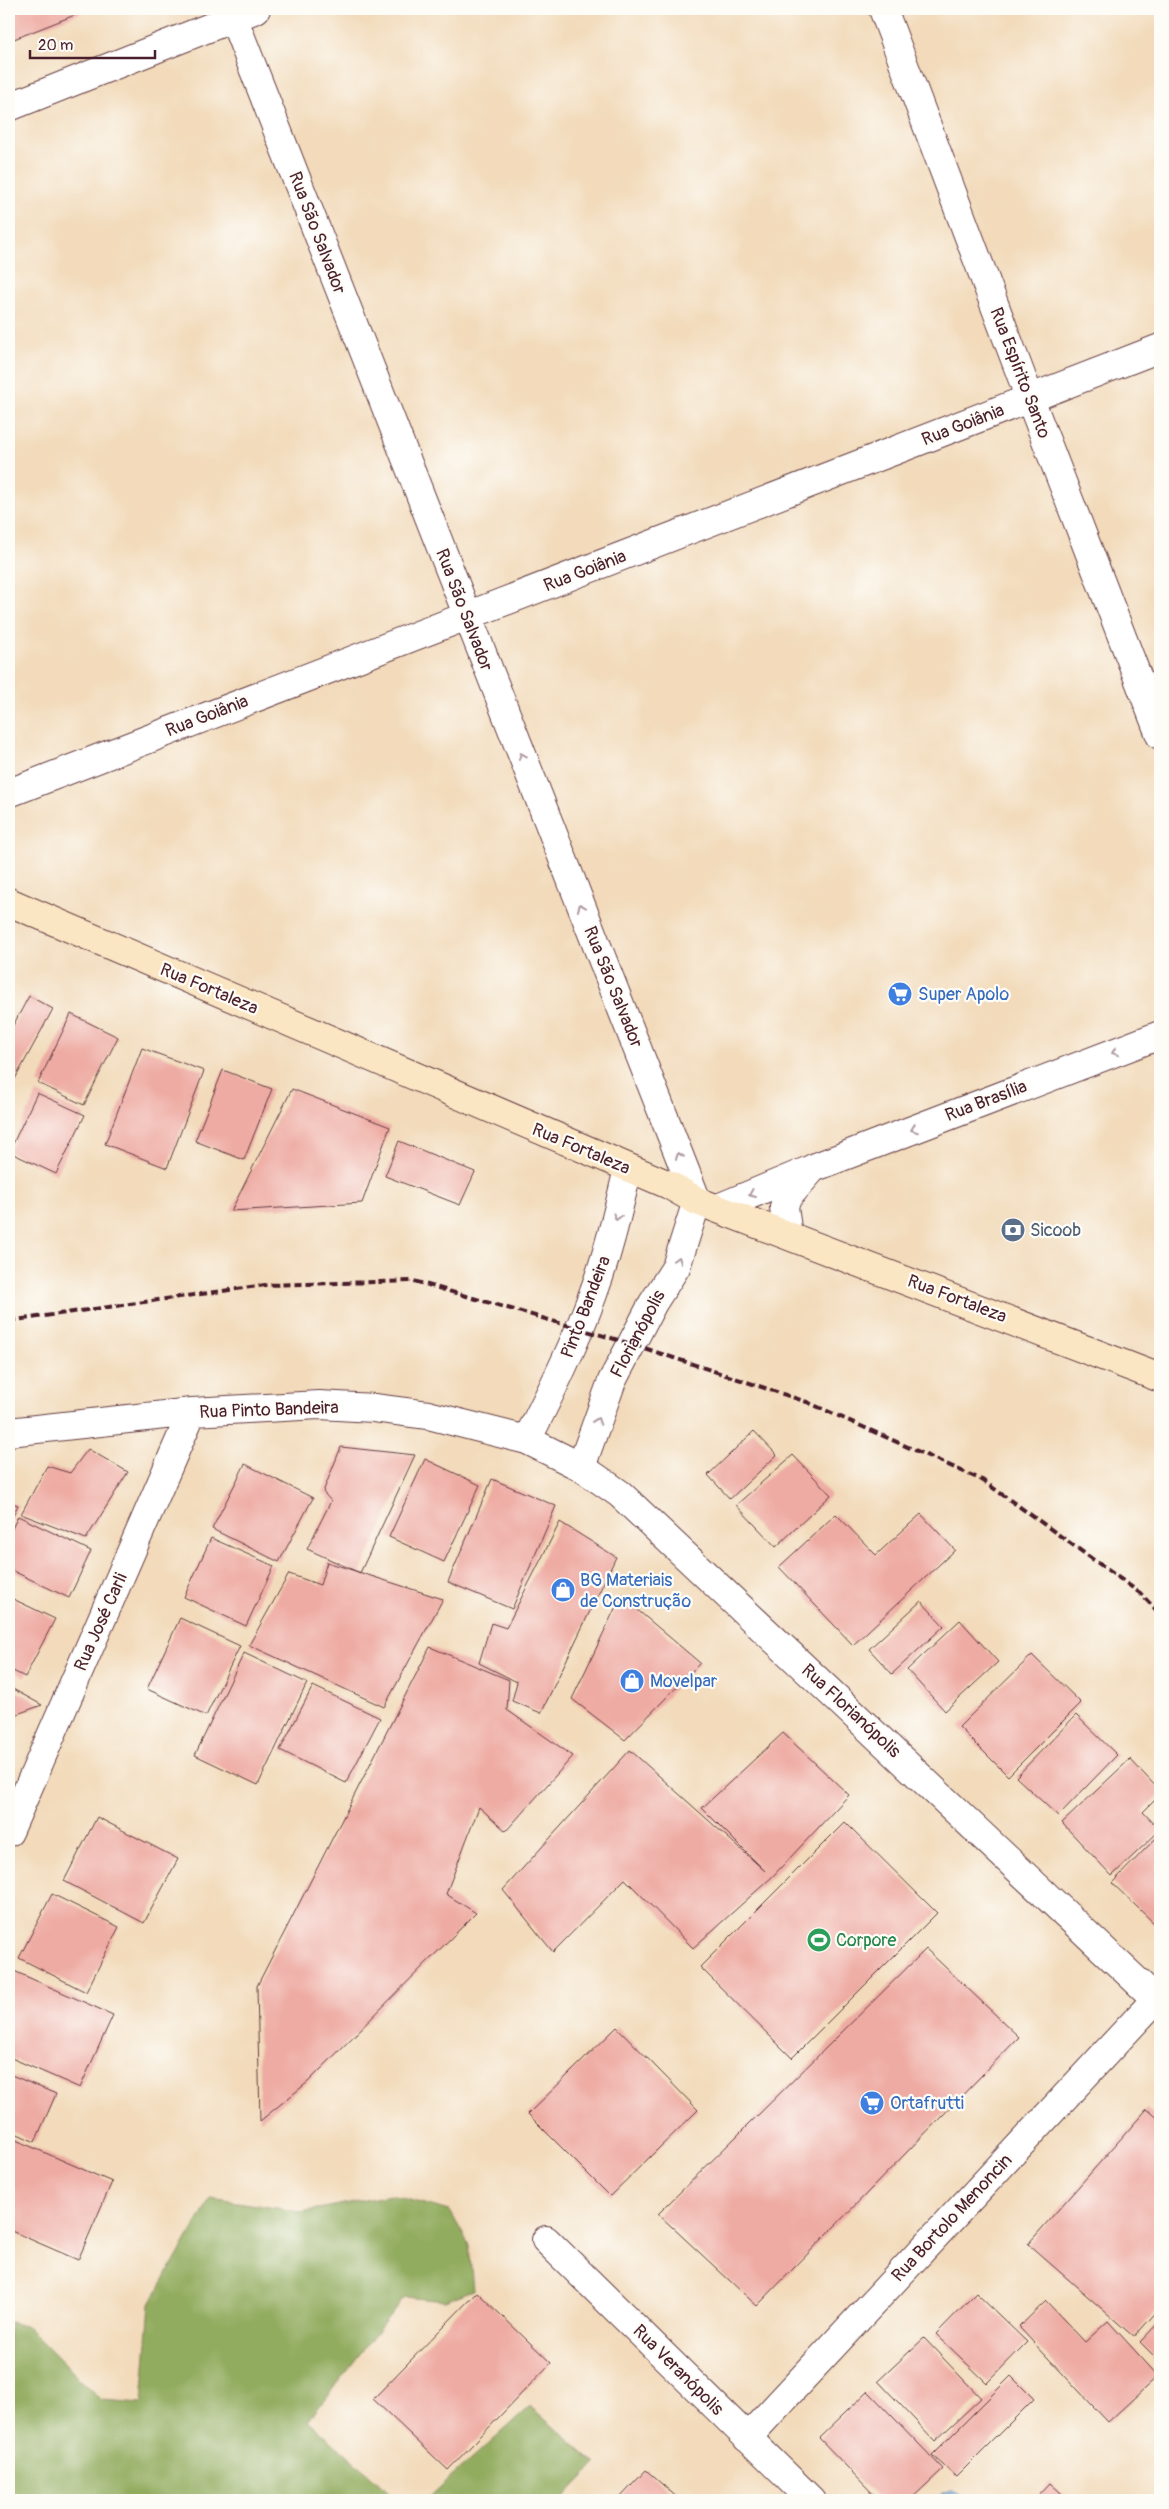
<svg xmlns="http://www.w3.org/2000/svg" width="1169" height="2509" font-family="Pangolin,sans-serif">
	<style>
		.forest { fill: #92ac5f; stroke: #6e6645 }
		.water { fill: #60a2d4; stroke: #556080 }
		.building { fill: #eeaba3 }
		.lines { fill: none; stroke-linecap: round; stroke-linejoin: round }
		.minor-casing { stroke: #633b40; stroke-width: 30 }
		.tertiary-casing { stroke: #633b40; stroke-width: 30 }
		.secondary-casing { stroke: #633b40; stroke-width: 30 }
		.minor { stroke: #fff; stroke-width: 28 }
		.tertiary { stroke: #fff; stroke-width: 28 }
		.secondary { stroke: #fbe6c4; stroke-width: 28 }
		.rail { stroke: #4a1f2b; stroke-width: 4; stroke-dasharray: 8 4; stroke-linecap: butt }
		.oneway { stroke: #ae9aa0 }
		.labels { text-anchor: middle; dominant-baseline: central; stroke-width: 4.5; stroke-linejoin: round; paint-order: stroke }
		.street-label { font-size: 18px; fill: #4a1f2b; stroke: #fdfcf7 }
		.shop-label { font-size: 18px; fill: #366cbe; stroke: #fdfcf7; text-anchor: start }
		.service-label { font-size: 18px; fill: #4e5e75; stroke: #fdfcf7; text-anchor: start }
		.leisure-label { font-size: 18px; fill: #27864d; stroke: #fdfcf7; text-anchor: start }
	</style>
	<rect width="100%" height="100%" fill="#fdfcf7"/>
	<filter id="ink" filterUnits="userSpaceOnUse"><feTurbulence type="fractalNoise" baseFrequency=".02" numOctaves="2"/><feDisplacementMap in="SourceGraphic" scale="10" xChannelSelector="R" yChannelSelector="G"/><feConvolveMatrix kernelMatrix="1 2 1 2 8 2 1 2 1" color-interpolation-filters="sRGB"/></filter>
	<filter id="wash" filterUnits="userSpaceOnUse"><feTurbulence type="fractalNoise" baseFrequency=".0096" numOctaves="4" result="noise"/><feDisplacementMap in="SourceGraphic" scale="20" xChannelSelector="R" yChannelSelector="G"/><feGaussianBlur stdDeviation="1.12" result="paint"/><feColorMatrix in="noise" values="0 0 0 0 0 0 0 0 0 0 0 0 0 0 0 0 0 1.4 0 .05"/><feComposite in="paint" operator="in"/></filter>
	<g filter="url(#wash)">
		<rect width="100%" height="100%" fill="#f2daba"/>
		<path class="forest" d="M391 2195 450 2211 469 2245 473 2290 445 2301 404 2297 308 2421 398 2500H9V2322L28 2327 101 2400 142 2403 150 2304 211 2198 302 2212Z
			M530 2406 596 2464 561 2500H426Z"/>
		<path class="water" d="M951 2492 958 2493 969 2500H934L943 2493Z"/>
		<g id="blocks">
			<path class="building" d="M9 9H90L9 41Z
				M29 996 53 1009 9 1090V1033Z
				M71 1014 118 1037 84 1105 38 1083Z
				M142 1048 204 1071 167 1168 105 1144Z
				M223 1070 272 1089 244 1160 195 1141Z
				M292 1089 390 1127 362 1203 231 1211Z
				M37 1093 85 1115 56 1174 9 1152Z
				M399 1141 475 1172 460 1205 385 1176Z
				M754 1431 777 1455 730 1499 708 1475Z
				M341 1447 415 1455 360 1573 307 1549 331 1501 323 1492Z
				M88 1449 128 1472 86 1539 21 1514 47 1466 70 1473Z
				M793 1455 831 1495 776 1547 736 1505Z
				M425 1459 480 1485 444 1562 389 1537Z
				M245 1464 313 1498 279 1562 212 1529Z
				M492 1479 556 1506 512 1609 448 1582Z
				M9 1502 18 1505 9 1524Z
				M836 1514 876 1555 921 1514 955 1550 853 1645 779 1567Z
				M18 1516 91 1551 69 1598 9 1569V1535Z
				M560 1522 616 1557 541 1713 512 1701 517 1682 479 1663 491 1623 506 1628Z
				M211 1538 274 1566 246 1626 184 1597Z
				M327 1562 443 1599 384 1707 249 1645 289 1574 320 1585Z
				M621 1596 700 1663 625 1740 572 1699Z
				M9 1597 55 1619 25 1677 9 1669Z
				M921 1601 944 1626 892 1674 869 1649Z
				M180 1618 240 1646 206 1716 147 1689Z
				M960 1620 998 1662 945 1711 907 1670Z
				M430 1647 509 1680 507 1710 573 1756 506 1831 479 1807 446 1894 476 1913 308 2082 260 2121 257 1986Z
				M244 1653 307 1683 258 1785 195 1755Z
				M1032 1655 1081 1703 1008 1776 959 1727Z
				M313 1686 380 1718 346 1783 280 1750Z
				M9 1687 42 1705 9 1717Z
				M1076 1715 1117 1755 1058 1816 1016 1777Z
				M783 1733 849 1795 772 1877 693 1948 625 1879 553 1952 503 1890 630 1750 765 1871 702 1808Z
				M1130 1759 1160 1791V1795L1143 1812 1160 1830 1112 1876 1062 1823Z
				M97 1817 178 1859 144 1923 64 1881Z
				M845 1822 937 1913 792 2058 700 1967Z
				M1160 1834V1929L1112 1883Z
				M52 1894 119 1927 86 1992 19 1958Z
				M926 1949 1019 2037 757 2306 658 2214Z
				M14 1971 113 2015 80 2088 9 2057V1984Z
				M617 2027 698 2110 610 2196 528 2114Z
				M9 2074 56 2094 35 2142 9 2130Z
				M1147 2109 1160 2120V2308L1134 2337 1028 2244Z
				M9 2137 112 2182 78 2260 9 2230Z
				M477 2292 551 2363 448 2470 373 2399Z
				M976 2293 1027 2342 987 2383 936 2334Z
				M1046 2301 1085 2342 1108 2321 1158 2376 1108 2422 1019 2327Z
				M1160 2321V2362L1140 2342Z
				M924 2338 981 2398 935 2441 878 2381Z
				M1011 2376 1034 2399 956 2477 932 2455Z
				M868 2391 943 2469 910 2500H879L819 2438Z
				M646 2470 680 2500H618Z
				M1050 2483 1069 2500H1034Z"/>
		</g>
	</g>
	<g filter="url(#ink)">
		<use href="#blocks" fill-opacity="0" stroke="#633b40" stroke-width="1"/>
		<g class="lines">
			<defs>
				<path id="minor" d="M883 9 1030 399 1160 735
					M233 17 697 1201
					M9 107 256 9
					M718 1208 807 1171
					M788 1235 784 1207 787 1198 813 1168 1160 1035
					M9 1432 192 1412 319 1405 374 1408 428 1415 527 1440
					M9 1832 192 1412
					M546 2240 811 2500
					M747 2438 1156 1999"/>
				<path id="tertiary" d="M9 793 1160 348
					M628 1169C618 1211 608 1254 593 1294 575 1344 551 1392 527 1440L581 1467 620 1494 1160 2003
					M581 1467 612 1381 653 1303 676 1267 697 1201"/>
				<path id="secondary" d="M9 902 669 1185 697 1201 1160 1378"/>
			</defs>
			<use href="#minor" class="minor-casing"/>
			<use href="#tertiary" class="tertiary-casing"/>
			<use href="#secondary" class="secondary-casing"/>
			<use href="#minor" class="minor"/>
			<use href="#tertiary" class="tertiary"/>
			<use href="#secondary" class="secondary"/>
			<path class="rail" d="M9 1321 265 1285 414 1281 632 1344 807 1402 982 1480 1140 1593 1160 1614"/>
		</g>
		<defs><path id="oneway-chevron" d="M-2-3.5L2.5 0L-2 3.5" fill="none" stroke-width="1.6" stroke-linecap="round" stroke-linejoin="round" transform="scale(1.25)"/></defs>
		<g class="oneway">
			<use href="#oneway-chevron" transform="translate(522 756) rotate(-112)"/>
			<use href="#oneway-chevron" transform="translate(581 907) rotate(-112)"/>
			<use href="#oneway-chevron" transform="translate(1115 1052) rotate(159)"/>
			<use href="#oneway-chevron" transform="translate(914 1129) rotate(159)"/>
			<use href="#oneway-chevron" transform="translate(679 1156) rotate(-112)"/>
			<use href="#oneway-chevron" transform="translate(752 1194) rotate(157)"/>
			<use href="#oneway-chevron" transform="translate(617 1217) rotate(105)"/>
			<use href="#oneway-chevron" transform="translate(678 1260) rotate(-68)"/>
			<use href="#oneway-chevron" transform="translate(597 1421) rotate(-71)"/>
		</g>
	</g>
	<defs>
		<symbol id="supermarket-disc" viewBox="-11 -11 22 22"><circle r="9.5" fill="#3f7fe0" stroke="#fdfcf7"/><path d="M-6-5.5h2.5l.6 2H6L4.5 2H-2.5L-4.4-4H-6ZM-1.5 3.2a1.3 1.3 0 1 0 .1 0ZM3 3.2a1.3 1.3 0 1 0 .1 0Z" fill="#fff"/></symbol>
		<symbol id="bank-disc" viewBox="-11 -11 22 22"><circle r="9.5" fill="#5c6f8a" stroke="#fdfcf7"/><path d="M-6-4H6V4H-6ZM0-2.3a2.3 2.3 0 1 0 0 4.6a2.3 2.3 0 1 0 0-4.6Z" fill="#fff"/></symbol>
		<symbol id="shop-disc" viewBox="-11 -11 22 22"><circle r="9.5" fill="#3f7fe0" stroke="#fdfcf7"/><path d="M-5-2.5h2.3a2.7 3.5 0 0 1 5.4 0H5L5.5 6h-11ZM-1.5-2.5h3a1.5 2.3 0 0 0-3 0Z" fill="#fff"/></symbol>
		<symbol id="stadium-disc" viewBox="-11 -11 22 22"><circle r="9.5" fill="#2e9e5b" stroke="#fdfcf7"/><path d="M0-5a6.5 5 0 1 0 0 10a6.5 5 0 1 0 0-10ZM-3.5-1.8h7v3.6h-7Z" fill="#fff"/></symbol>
	</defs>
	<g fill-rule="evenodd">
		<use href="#supermarket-disc" x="886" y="980" width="28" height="28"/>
		<use href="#bank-disc" x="999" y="1216" width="28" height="28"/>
		<use href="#shop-disc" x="549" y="1576" width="28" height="28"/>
		<use href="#shop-disc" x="618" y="1667" width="28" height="28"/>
		<use href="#stadium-disc" x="805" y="1926" width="28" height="28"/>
		<use href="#supermarket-disc" x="858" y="2089" width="28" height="28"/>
	</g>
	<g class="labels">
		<g class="street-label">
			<text transform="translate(317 233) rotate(69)">Rua São Salvador</text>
			<text transform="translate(1020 373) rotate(69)">Rua Espírito Santo</text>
			<text transform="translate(963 425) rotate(-21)">Rua Goiânia</text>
			<text transform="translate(585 571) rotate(-21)">Rua Goiânia</text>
			<text transform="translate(464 610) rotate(69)">Rua São Salvador</text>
			<text transform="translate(207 716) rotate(-21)">Rua Goiânia</text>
			<text transform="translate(613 987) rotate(68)">Rua São Salvador</text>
			<text transform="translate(209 989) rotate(23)">Rua Fortaleza</text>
			<text transform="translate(986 1101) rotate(-21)">Rua Brasília</text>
			<text transform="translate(581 1149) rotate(23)">Rua Fortaleza</text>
			<text transform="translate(957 1299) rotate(21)">Rua Fortaleza</text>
			<text transform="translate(586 1307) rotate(-69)">Pinto Bandeira</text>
			<text transform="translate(638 1334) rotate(-62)">Florianópolis</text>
			<text transform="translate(269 1410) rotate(-2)">Rua Pinto Bandeira</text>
			<text transform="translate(101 1622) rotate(-66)">Rua José Carli</text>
			<text transform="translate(851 1711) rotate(43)">Rua Florianópolis</text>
			<text transform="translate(952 2218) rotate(-47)">Rua Bortolo Menoncin</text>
			<text transform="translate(678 2370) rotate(45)">Rua Veranópolis</text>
		</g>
		<g class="shop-label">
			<text x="918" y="994">Super Apolo</text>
			<text x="580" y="1580">BG Materiais<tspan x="580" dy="21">de Construção</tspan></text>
			<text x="650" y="1681">Movelpar</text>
			<text x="890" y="2103">Ortafrutti</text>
		</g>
		<g class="service-label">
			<text x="1030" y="1230">Sicoob</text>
		</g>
		<g class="leisure-label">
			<text x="836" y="1940">Corpore</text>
		</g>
	</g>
	<rect width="1169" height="2509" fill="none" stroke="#fdfcf7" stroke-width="30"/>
	<path d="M30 50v8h125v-8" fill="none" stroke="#4a1f2b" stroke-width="2.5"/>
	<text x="38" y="50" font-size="15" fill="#4a1f2b" stroke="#fdfcf7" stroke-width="4" paint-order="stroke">20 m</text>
</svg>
